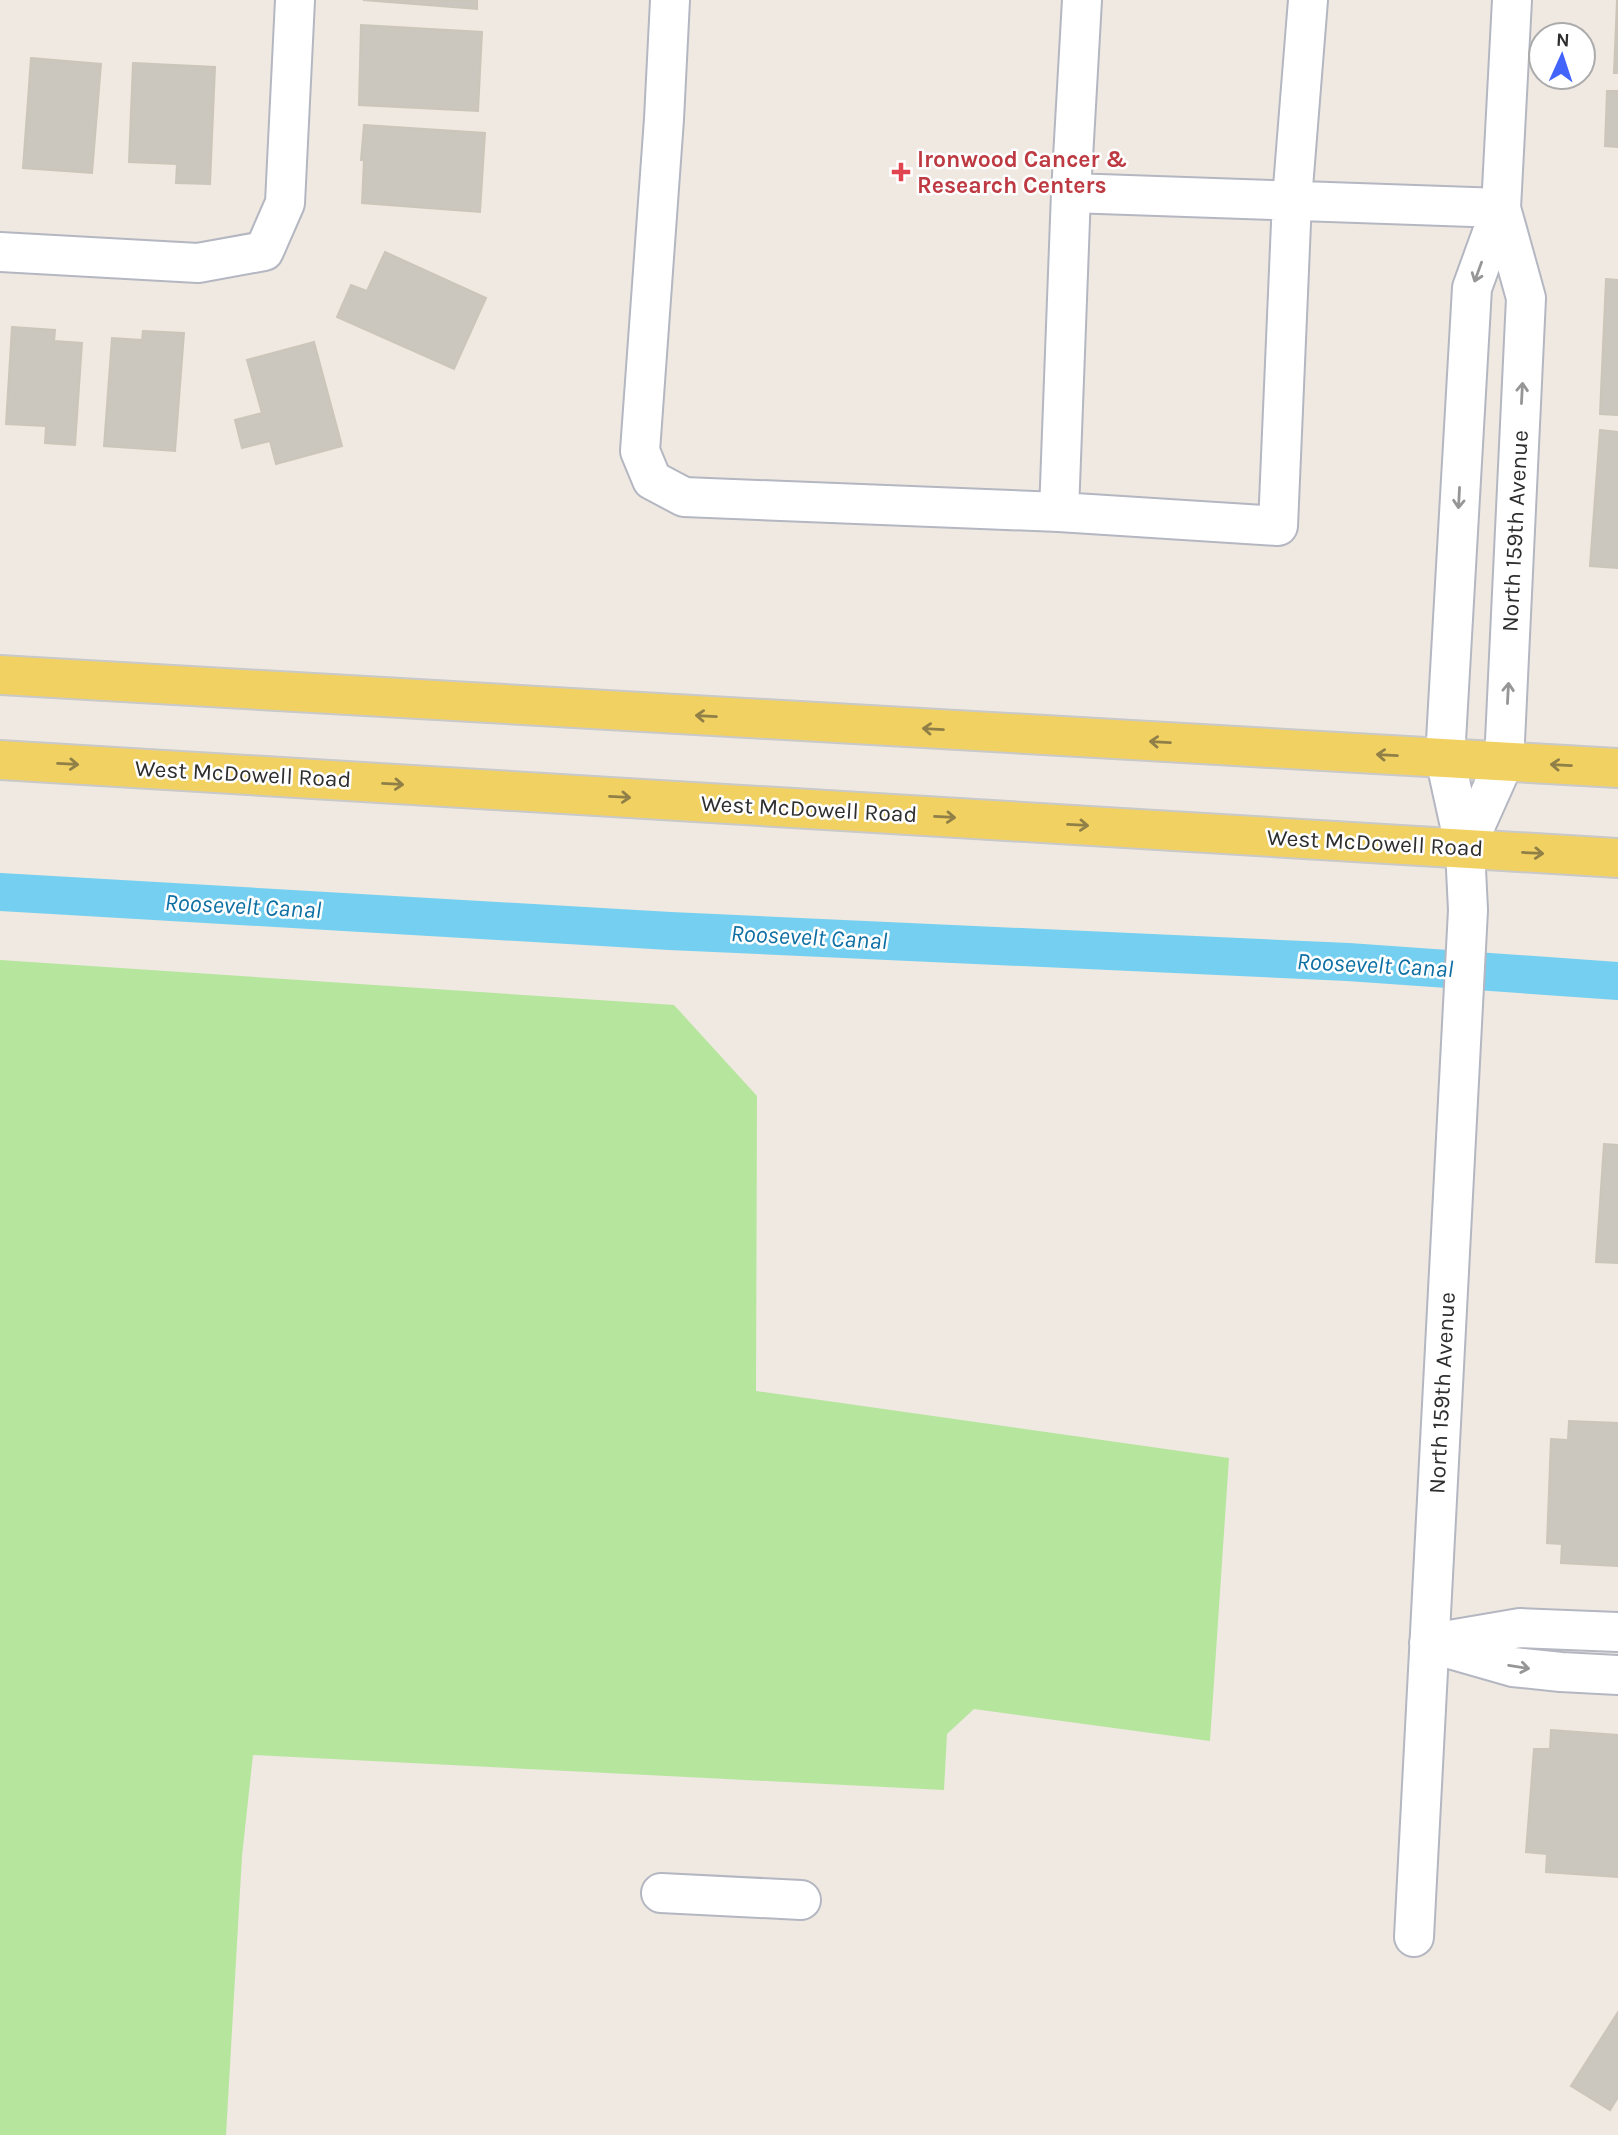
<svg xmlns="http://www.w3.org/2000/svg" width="1618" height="2135" font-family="Karla,sans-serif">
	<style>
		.green { fill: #b6e59e }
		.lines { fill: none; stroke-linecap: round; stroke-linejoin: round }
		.canal { stroke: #75cff0; stroke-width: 38 }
		.building { fill: #cbc7bf; stroke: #cbc5ba; stroke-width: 2 }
		.minor-casing { stroke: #b4b7c1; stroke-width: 42 }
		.major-casing { stroke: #c9c9c9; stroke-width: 42 }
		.minor { stroke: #fff; stroke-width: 38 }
		.major { stroke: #f2d163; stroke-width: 38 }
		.oneway { stroke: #969696 }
		.oneway2 { stroke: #908048 }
		.health-dot { fill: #e0444e; stroke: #fff; stroke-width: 2.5 }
		.labels { text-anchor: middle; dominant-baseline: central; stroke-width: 5; stroke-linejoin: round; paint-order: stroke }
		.health-label { font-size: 23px; font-weight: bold; fill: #be3a42; stroke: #fff; text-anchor: start }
		.street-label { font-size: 23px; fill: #2e2e2e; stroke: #fff }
		.water-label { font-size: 24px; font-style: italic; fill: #0d6fa3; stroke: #fff }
	</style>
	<rect width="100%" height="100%" fill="#efe9e1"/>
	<path class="green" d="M0 960 674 1005 757 1096 756 1391 1229 1458 1210 1741 974 1709 947 1734 944 1790 253 1755 242 1856 226 2135H0Z"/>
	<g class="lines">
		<path class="canal" d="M0 892 670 931 1348 962 1618 981"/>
	</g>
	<path class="building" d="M363 0H477V9Z
		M1617 0H1618V73H1614Z
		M361 25 482 32 478 111 359 105Z
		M31 58 101 64 92 173 23 168Z
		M133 63 215 67 210 184 176 183 177 164 129 162Z
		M1607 91H1618V147L1605 146Z
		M364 125 485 133 480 212 362 203 364 160H361Z
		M385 252 486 298 454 369 337 317 351 285 367 291Z
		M1606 279 1618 280V415L1600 414Z
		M12 327 55 330 54 341 82 343 75 445 45 443 46 426 6 424Z
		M143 331 184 333 175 451 104 446 112 338 142 340Z
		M314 342 342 446 276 464 270 441 242 448 235 420 262 413 247 360Z
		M1600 430 1618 432V568L1590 566Z
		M1604 1144 1618 1145V1263L1596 1262Z
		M1569 1421 1618 1423V1566L1561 1563 1562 1544 1547 1543 1551 1439 1568 1440Z
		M1551 1730 1618 1735V1877L1546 1872 1547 1854 1526 1852 1534 1749H1550Z
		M1618 2012V2097L1610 2110 1571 2086Z"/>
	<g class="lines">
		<defs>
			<path id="minor" d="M670 0 664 119 640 451 652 480 684 497 1059 512
				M1308 0 1292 200 1278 526 1059 512 1071 193C1214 199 1358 202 1501 208
				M1071 193 1082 0
				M0 252 198 263 264 251 285 203 295 0
				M1465 849 1504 762 1526 298 1501 208
				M1438 1642 1520 1628 1618 1632
				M1429 1643 1513 1667 1561 1672 1618 1675
				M661 1893 801 1900
				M1414 1937 1468 910 1465 849 1445 758 1472 288 1501 208 1512 0"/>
			<path id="major" d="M0 675 1618 768
				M0 760 1618 858"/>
		</defs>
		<use href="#minor" class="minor-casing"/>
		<use href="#major" class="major-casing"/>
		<use href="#minor" class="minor"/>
		<use href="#major" class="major"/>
	</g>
	<defs><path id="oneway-shaft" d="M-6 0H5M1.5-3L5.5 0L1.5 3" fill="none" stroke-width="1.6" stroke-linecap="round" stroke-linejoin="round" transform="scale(1.75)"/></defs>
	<g class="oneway">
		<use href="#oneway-shaft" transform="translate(1478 272) rotate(110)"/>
		<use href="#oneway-shaft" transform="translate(1522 393) rotate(-87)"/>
		<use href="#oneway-shaft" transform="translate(1459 498) rotate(93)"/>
		<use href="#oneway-shaft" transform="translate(1508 693) rotate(-87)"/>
		<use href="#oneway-shaft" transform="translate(1519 1667) rotate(9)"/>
	</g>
	<g class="oneway2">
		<use href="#oneway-shaft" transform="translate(706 716) rotate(-177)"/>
		<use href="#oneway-shaft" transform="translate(933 729) rotate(-177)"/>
		<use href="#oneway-shaft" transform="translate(1160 742) rotate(-177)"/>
		<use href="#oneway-shaft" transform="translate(1387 755) rotate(-177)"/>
		<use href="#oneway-shaft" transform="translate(68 764) rotate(3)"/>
		<use href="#oneway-shaft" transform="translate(1561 765) rotate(-177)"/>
		<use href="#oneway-shaft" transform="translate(393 784) rotate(3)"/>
		<use href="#oneway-shaft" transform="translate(620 797) rotate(3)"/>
		<use href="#oneway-shaft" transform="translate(945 817) rotate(3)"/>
		<use href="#oneway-shaft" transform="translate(1078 825) rotate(3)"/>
		<use href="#oneway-shaft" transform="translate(1533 853) rotate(3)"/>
	</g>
	<path class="health-dot" d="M897.5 161.5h7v7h7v7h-7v7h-7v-7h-7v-7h7z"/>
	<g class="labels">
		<g class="health-label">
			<text x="917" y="159">Ironwood Cancer &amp;<tspan x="917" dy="26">Research Centers</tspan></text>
		</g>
		<g class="street-label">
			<text transform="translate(1515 531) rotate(-87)">North 159th Avenue</text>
			<text transform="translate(243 774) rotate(3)">West McDowell Road</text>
			<text transform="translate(809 809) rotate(3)">West McDowell Road</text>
			<text transform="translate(1375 843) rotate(3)">West McDowell Road</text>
			<text transform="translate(1442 1393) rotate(-87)">North 159th Avenue</text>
		</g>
		<g class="water-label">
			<text transform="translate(243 906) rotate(3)">Roosevelt Canal</text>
			<text transform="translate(809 937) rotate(3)">Roosevelt Canal</text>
			<text transform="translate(1375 965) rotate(3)">Roosevelt Canal</text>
		</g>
	</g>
	<g transform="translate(1562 56) rotate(3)"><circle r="33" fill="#ffffff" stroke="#ababab" stroke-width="2"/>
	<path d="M0-5L12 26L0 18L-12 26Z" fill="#4264fb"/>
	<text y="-10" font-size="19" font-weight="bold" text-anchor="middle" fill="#2e2e2e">N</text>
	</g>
</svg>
